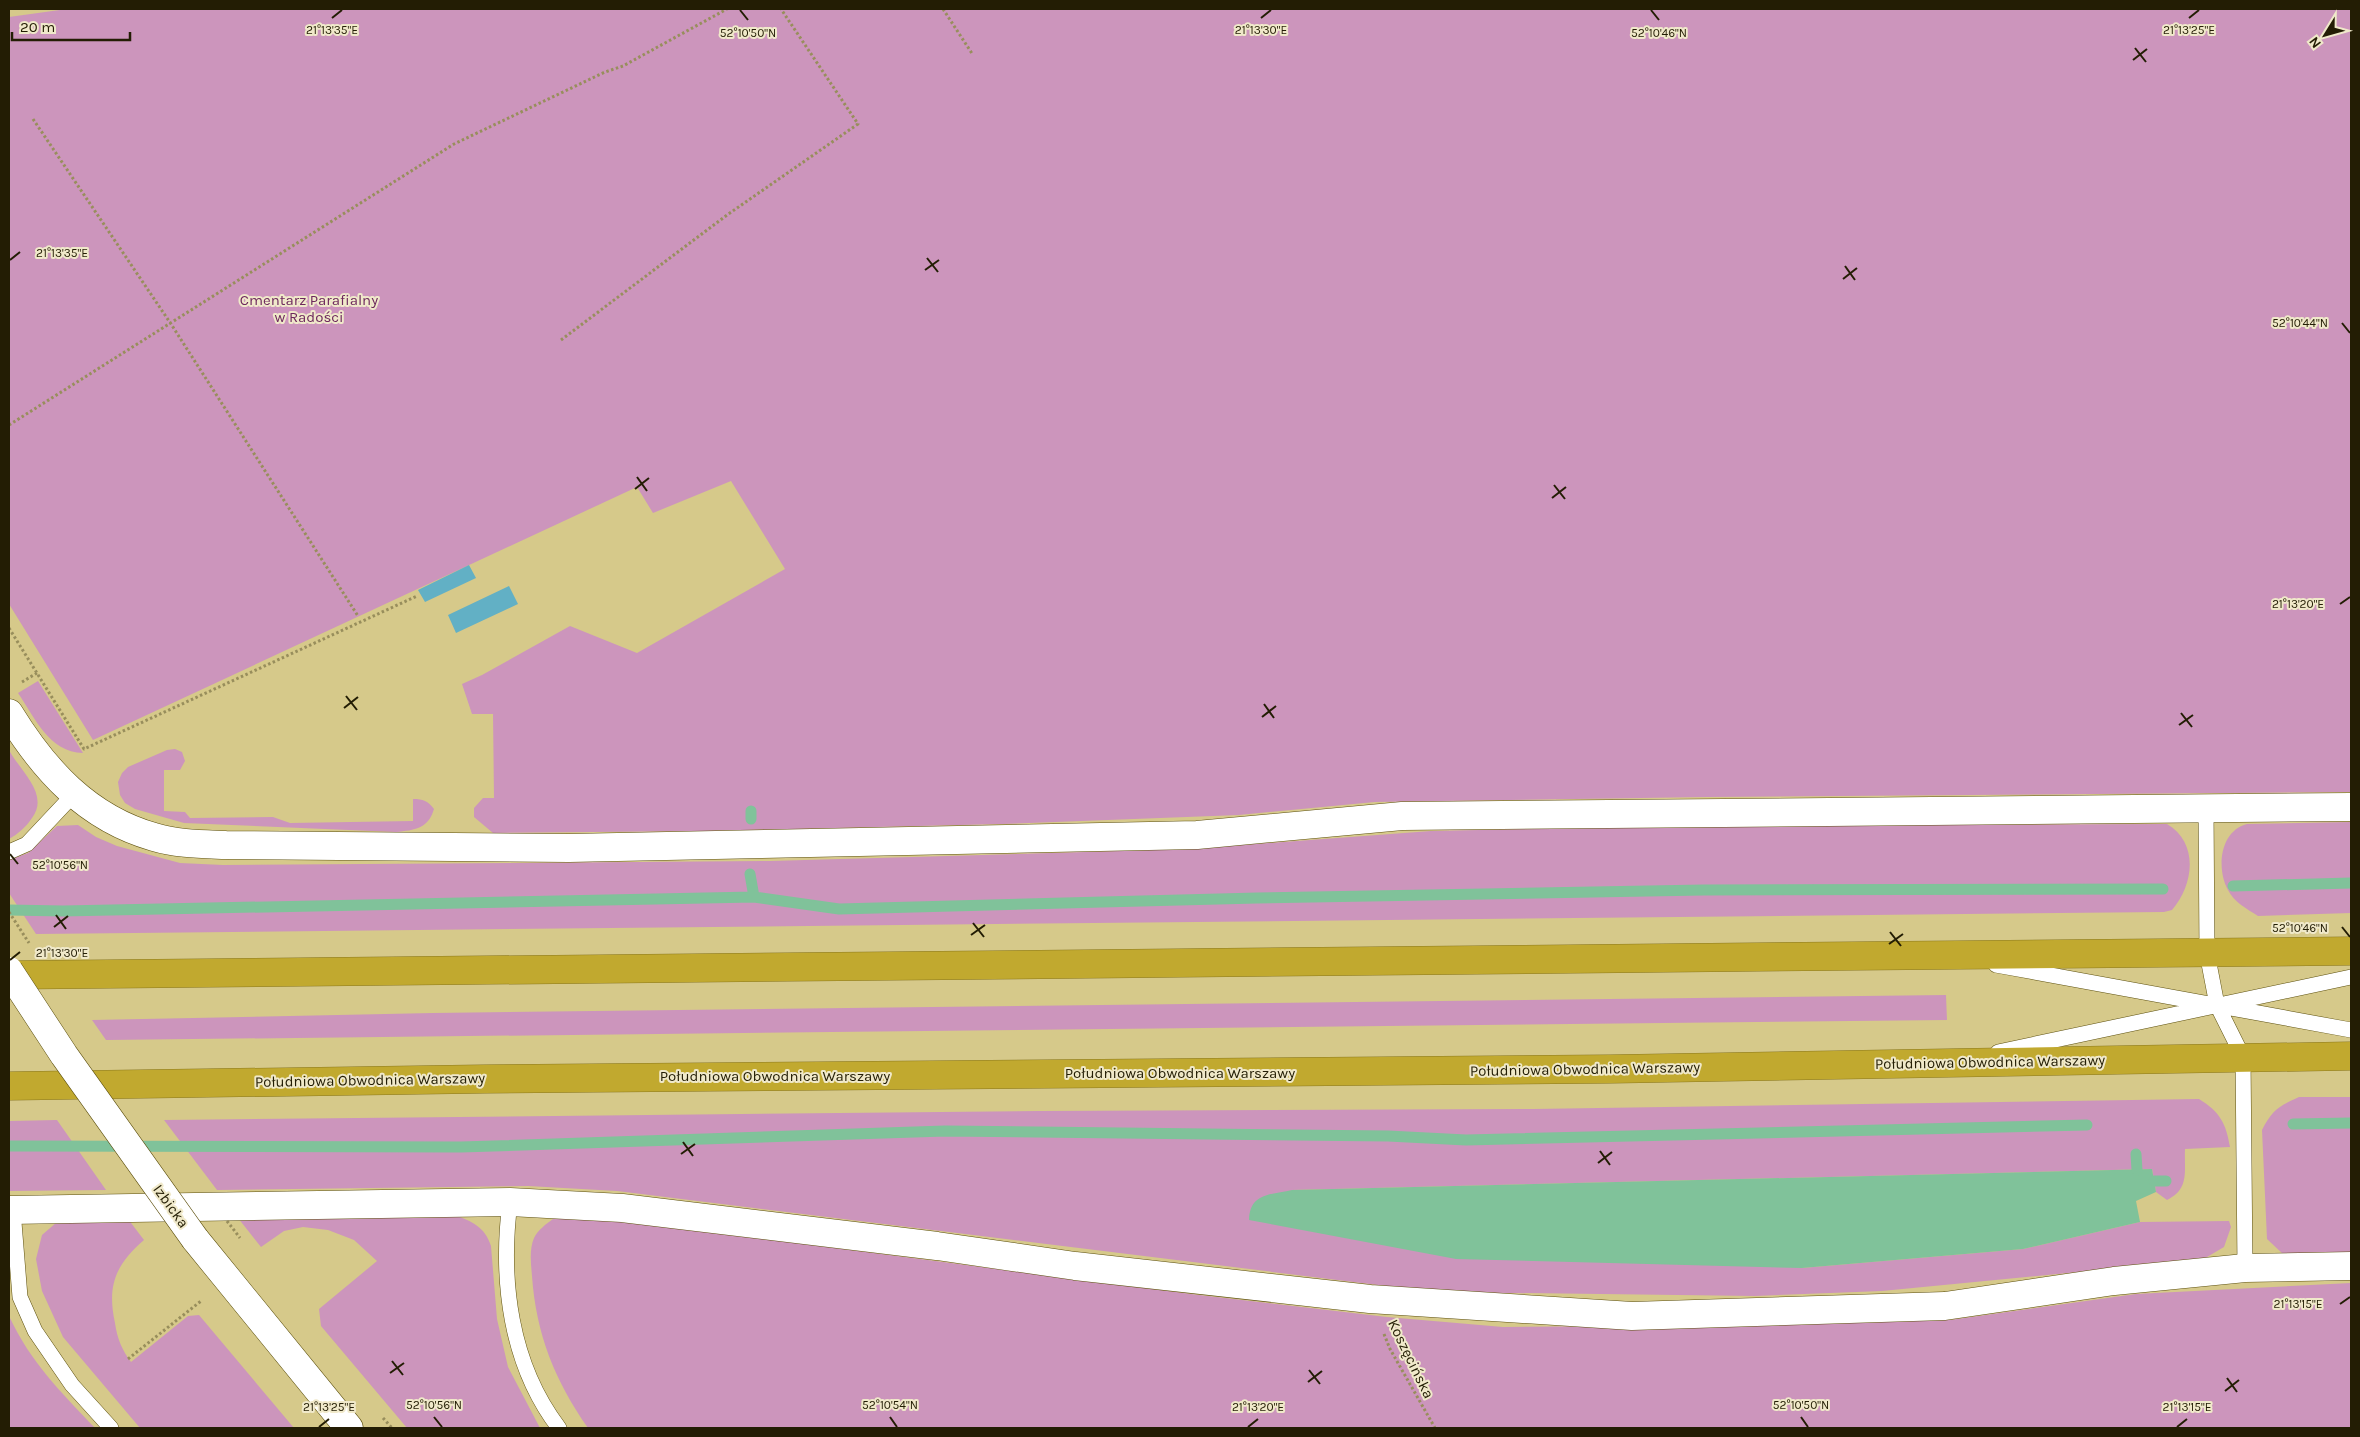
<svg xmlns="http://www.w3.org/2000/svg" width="2360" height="1437" font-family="Karla,sans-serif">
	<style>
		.green { fill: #cc95bc }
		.water { fill: #80c29a }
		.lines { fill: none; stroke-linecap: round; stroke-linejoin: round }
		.stream { stroke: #80c29a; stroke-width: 11 }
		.building { fill: #62b0c5 }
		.service-casing { stroke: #5d500e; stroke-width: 16 }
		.minor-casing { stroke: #5d500e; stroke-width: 29 }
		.tertiary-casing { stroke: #5d500e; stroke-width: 29 }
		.motorway-casing { stroke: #8a7820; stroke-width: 29 }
		.path { stroke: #988e5c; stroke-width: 3; stroke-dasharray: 2.5 2.5; stroke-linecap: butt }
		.service { stroke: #fff; stroke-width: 15 }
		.minor { stroke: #fff; stroke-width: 28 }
		.tertiary { stroke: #fff; stroke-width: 28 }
		.motorway { stroke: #c1a92f; stroke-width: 28 }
		.tertiary-bridge-casing { stroke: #5d500e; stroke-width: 29; stroke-linecap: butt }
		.path-bridge { stroke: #988e5c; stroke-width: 3; stroke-dasharray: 2.5 2.5; stroke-linecap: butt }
		.tertiary-bridge { stroke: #fff; stroke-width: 28 }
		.ticks { fill: none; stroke: #231d04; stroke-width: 2 }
		.labels { text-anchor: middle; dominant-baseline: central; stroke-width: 4; stroke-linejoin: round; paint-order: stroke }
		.park-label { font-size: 15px; fill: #6d285d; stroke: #f0e9ca }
		.street-label { font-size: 15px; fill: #231d04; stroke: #f0e9ca }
		.ticks-label { font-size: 12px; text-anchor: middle; fill: #231d04; stroke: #f0e9ca; stroke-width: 4; stroke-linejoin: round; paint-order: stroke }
	</style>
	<rect width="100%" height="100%" fill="#d6c98a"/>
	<path class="green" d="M67 9H2351V792L1707 797 1375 802 1239 815 1002 824 705 831 493 833 474 817V808L483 798H494L493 714H472L462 684 482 675 570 626 637 653 785 569 731 481 653 513 637 487 93 740 9 604V17Z
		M38 681 83 753C49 752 35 718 18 693Z
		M175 749 182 752 185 761 180 770H164V811L185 812 190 818 273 817 290 823 413 821V799C423 799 428 801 434 809 428 829 415 830 396 832L184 823 135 809 125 803 120 795 118 782 122 773 128 767 167 750Z
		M9 750C20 771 50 794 32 818 26 827 18 834 9 839Z
		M2351 822V913L2258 916C2247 909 2234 902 2228 890 2216 868 2220 831 2247 824Z
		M2167 824C2199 843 2194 884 2172 910L2164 912 36 934 9 893V860L28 853 57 826 78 825 96 837 117 846 180 863 223 865 770 861 1189 849 1431 831 1683 826Z
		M1946 995 1947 1020 106 1040 92 1020 433 1013Z
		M2299 1097H2351V1253L2284 1255 2267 1239 2262 1130C2272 1110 2279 1106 2299 1097Z
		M2199 1099C2220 1112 2226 1123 2230 1147L2185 1149C2184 1171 2190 1189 2167 1200L2156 1192 2152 1169 1292 1190 1802 1268 2023 1249 2140 1222 2229 1221 2231 1227 2224 1247 2202 1260 1882 1291 1755 1296 1435 1292 617 1191 528 1186 217 1190 164 1120 1039 1111 1533 1109Z
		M57 1120 106 1190 9 1191V1121Z
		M454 1215C472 1221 485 1227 491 1246L497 1319 508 1367 540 1428H407L321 1326 319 1309 377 1261 354 1240 328 1230 303 1227 284 1231 261 1247 238 1218Z
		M128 1219 144 1240C115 1265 107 1286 115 1323 117 1338 122 1350 131 1362L188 1316 199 1315 294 1428H140L63 1337 42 1291 36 1259 42 1235 57 1222Z
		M553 1219H610L1199 1295 1387 1317 1503 1327 1782 1325 1950 1320 2136 1294 2351 1283V1428H588C555 1381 536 1334 532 1276 531 1264 529 1250 534 1238 538 1230 546 1224 553 1219Z
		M9 1316C31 1363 60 1391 95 1428H9Z"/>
	<path class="water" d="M2152 1169 2156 1192 2136 1201 2140 1222 2023 1249 1802 1268 1456 1259 1249 1220C1250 1193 1270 1195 1292 1190Z"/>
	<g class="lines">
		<path class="stream" d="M751 819V811
			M2233 886 2351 883
			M754 897 839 909 1257 898 1703 890 2163 889
			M9 910 63 911 754 897 750 874
			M2293 1124 2351 1123
			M9 1146 461 1147 945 1131 1388 1136 1466 1140 2087 1125
			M2136 1154 2137 1170
			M2154 1181H2166"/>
	</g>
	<path class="building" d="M469 565 476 578 425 602 418 590Z
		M509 586 518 604 456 633 448 615Z"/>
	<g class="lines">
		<defs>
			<path id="service" d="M2206 808 2207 953 2217 1005 2243 1057 2245 1268
				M9 852 27 844 74 794
				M1996 965 2351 1030
				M1998 1052 2351 977
				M510 1202C500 1280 510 1364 559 1428
				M13 1210 20 1297 35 1331 72 1385 111 1428"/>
			<path id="minor" d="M9 713C44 770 87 818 154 837 177 844 202 844 226 845L569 848 1197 835 1402 816 2351 807
				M9 1210 510 1202 622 1208 937 1246 1075 1266 1370 1299 1632 1316 1945 1306 2114 1281 2245 1268 2351 1266"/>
			<path id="tertiary" d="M195 1239 349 1428"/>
			<path id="motorway" d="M9 975 2351 951
				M9 1086 484 1079 1611 1069 2351 1056"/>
		</defs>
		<use href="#service" class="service-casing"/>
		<use href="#minor" class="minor-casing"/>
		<use href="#tertiary" class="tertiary-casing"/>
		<use href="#motorway" class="motorway-casing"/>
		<path class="path" d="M9 9H10
			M943 9 973 55
			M33 119 171 324 358 616
			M561 340 727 215 858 124 781 9
			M9 425 454 144 605 72 623 66 727 9
			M9 628 84 749 417 596
			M22 682 37 673
			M1384 1334 1390 1349 1435 1428
			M128 1359 201 1301
			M383 1418 392 1428"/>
		<use href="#service" class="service"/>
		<use href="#minor" class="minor"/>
		<use href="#tertiary" class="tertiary"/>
		<use href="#motorway" class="motorway"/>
		<defs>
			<path id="tertiary-bridge" d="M9 971 64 1055 195 1239"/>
		</defs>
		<use href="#tertiary-bridge" class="tertiary-bridge-casing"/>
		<path class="path-bridge" d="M9 912 29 943
			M227 1221 240 1238"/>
		<use href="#tertiary-bridge" class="tertiary-bridge"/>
	</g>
	<path class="ticks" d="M740 10 748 20M1651 10 1659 20M332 18 342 10M1261 18 1271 10M2189 18 2199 10M2135 48 2146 62M2133 60 2147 49M927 258 938 272M10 260 20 252M1845 266 1855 280M925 270 939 260M1843 279 1857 268M2342 323 2350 333M637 477 647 491M1554 485 1565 499M635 489 649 478M1552 498 1566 487M2340 604 2350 597M346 696 357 710M1264 704 1274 718M344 708 358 697M2181 713 2192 727M1262 717 1276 706M2179 725 2193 715M10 854 18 864M56 915 66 929M973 923 984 937M54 927 68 916M2342 927 2350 937M1890 932 1901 946M971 935 985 925M1889 944 1903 934M10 960 20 952M683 1142 693 1156M1600 1151 1610 1165M681 1154 695 1144M1598 1163 1612 1152M2340 1304 2350 1297M392 1361 403 1375M1309 1370 1320 1384M390 1373 404 1363M2227 1378 2237 1392M1308 1382 1322 1371M2225 1391 2239 1380M434 1417 442 1427M890 1417 897 1427M1801 1417 1808 1427M319 1427 329 1419M1248 1427 1258 1419M2177 1427 2187 1419"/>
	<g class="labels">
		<g class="park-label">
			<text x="309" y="300">Cmentarz Parafialny<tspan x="309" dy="17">w Radości</tspan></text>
		</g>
		<g class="street-label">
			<text transform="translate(1990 1062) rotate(-1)">Południowa Obwodnica Warszawy</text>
			<text transform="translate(1585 1069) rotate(-1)">Południowa Obwodnica Warszawy</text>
			<text x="1180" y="1073">Południowa Obwodnica Warszawy</text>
			<text x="775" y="1076">Południowa Obwodnica Warszawy</text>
			<text transform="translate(370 1080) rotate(-1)">Południowa Obwodnica Warszawy</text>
			<text transform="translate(171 1206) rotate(54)">Izbicka</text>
			<text transform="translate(1411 1359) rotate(64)">Koszęcińska</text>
		</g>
	</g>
	<g class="ticks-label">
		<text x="1261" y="34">21°13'30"E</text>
		<text x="332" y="34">21°13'35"E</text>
		<text x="2189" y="34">21°13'25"E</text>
		<text x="748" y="37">52°10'50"N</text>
		<text x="1659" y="37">52°10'46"N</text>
		<text x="62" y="257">21°13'35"E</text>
		<text x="2300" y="327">52°10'44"N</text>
		<text x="2298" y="608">21°13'20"E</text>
		<text x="60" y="869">52°10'56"N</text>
		<text x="2300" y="932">52°10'46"N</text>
		<text x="62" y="957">21°13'30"E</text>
		<text x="2298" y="1308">21°13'15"E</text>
		<text x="434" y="1409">52°10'56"N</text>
		<text x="890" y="1409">52°10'54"N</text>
		<text x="1801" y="1409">52°10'50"N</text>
		<text x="329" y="1411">21°13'25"E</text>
		<text x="1258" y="1411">21°13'20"E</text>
		<text x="2187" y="1411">21°13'15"E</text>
	</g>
	<rect width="2360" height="1437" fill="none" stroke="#231d04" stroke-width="20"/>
	<g transform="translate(2325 35) rotate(233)" stroke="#f0e9ca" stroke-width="4" paint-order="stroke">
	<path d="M0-4L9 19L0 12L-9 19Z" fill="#231d04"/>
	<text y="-8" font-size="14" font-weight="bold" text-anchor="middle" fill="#231d04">N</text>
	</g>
	<path d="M12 32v8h118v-8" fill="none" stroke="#231d04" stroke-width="2.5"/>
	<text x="20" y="32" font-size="15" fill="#231d04" stroke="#f0e9ca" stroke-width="4" paint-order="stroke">20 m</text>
</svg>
